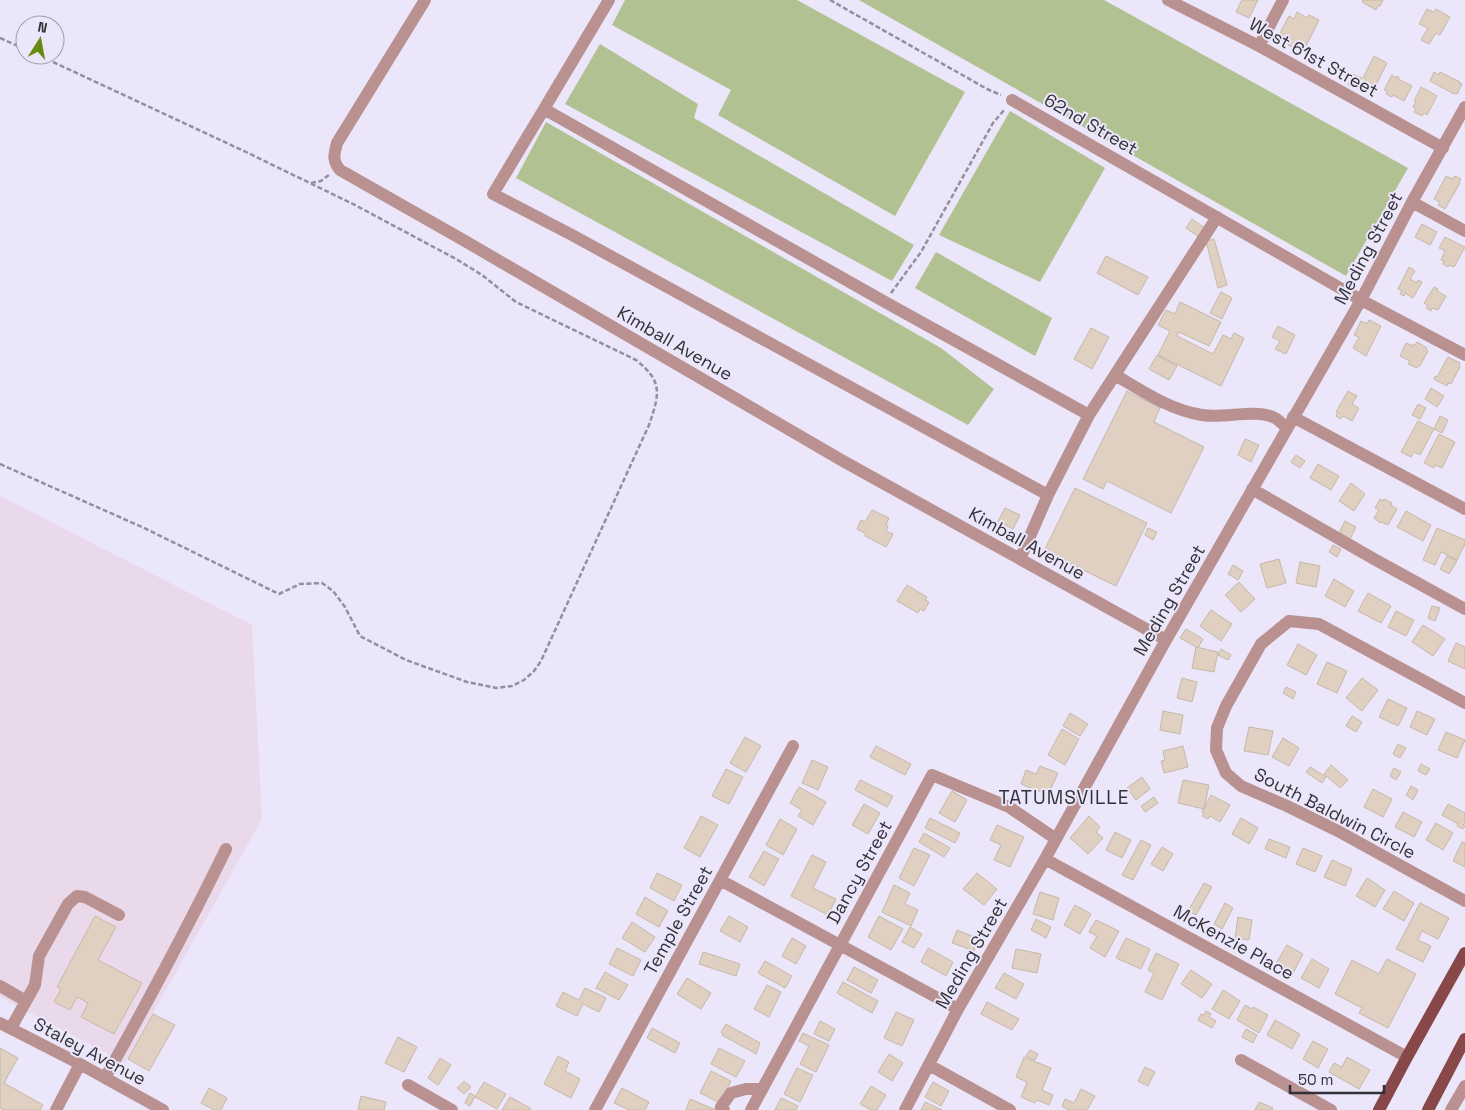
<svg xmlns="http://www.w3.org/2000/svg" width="1465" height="1110" font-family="'Space Grotesk',sans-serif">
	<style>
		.commercial { fill: #ead9ea }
		.green { fill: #b1c192 }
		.building { fill: #dfd0c1; stroke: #c6b8a9 }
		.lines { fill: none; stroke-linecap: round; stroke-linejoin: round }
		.path { stroke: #93909d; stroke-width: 2.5; stroke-dasharray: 5 2.5; stroke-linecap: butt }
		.minor { stroke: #b89190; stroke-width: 12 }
		.major { stroke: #884748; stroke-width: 12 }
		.labels { text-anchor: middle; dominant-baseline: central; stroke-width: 4; stroke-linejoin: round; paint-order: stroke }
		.street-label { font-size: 18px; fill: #333138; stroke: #ebe6f9 }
		.neighbourhood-label { font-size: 19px; letter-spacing: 1px; fill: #333138; stroke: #ebe6f9 }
	</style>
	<rect width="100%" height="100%" fill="#ebe6f9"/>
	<path class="commercial" d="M0 496 252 625 262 819 125 1063 0 997Z"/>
	<path class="green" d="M625 0H797L965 92 895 216 718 115 731 90 612 25Z
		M859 0H1104L1408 168 1346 276Z
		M600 44 698 104 694 118 914 245 892 281 565 104Z
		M1010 111 1105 168 1040 282 939 235Z
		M546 122 941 348 994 389 968 425 516 178Z
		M936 252 1052 318 1035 356 915 288Z"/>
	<path class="building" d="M1242 0H1258L1249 18 1236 12Z
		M1363 0H1383L1380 6H1378L1376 10 1362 2Z
		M1427 9 1434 12 1436 9 1450 17 1440 35 1436 33 1429 44 1421 40 1428 28 1419 24Z
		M1297 12 1307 18 1309 15 1319 20 1305 48 1297 44 1295 49 1288 45 1290 40 1280 33 1289 16 1294 19Z
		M1374 56 1387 63 1376 85 1374 83 1372 86 1364 82 1366 79 1363 78Z
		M1434 72 1439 75 1440 72 1460 82 1459 83 1462 84 1457 94 1455 93 1454 94 1430 81Z
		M1353 74 1362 78 1357 89 1348 85Z
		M1392 75 1396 78 1397 76 1399 78 1398 79 1412 86 1404 101 1393 95 1392 97 1386 94 1387 91 1384 90Z
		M1421 87 1437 96 1427 115 1424 113 1422 116 1414 112 1416 109 1413 107 1416 102 1414 101Z
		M1446 176 1453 179 1455 176 1461 179 1459 182 1460 183 1445 209 1438 205 1440 202 1434 199Z
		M1192 219 1208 230 1202 239 1186 228Z
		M1422 224 1437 232 1430 245 1415 237Z
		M1445 237 1465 247 1454 267 1449 265 1448 267 1443 264 1444 261 1441 260 1445 251 1439 248Z
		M1214 239 1227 285 1218 288 1206 241Z
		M1106 256 1148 277 1138 295 1097 273Z
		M1409 267 1415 271 1410 279 1417 283 1418 280 1422 282 1413 298 1405 293 1404 296 1400 294 1402 291 1398 289Z
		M1434 287 1438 289 1437 291 1446 296 1438 310 1432 308 1431 311 1426 308 1428 306 1424 303Z
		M1221 292 1232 298 1222 319 1210 313Z
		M1180 302 1221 322 1209 346 1179 332 1177 336 1213 354 1223 335 1231 339 1234 333 1244 338 1221 386 1158 355 1170 331 1158 325 1166 310 1175 314Z
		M1369 320 1381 326 1366 356 1353 348 1359 337 1354 335 1361 321 1367 324Z
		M1278 326 1295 335 1286 354 1275 349 1280 341 1272 337Z
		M1091 328 1109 337 1092 369 1074 359Z
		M1417 342 1427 348 1426 350 1428 351 1420 366H1419L1417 368 1408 364 1410 361 1400 356 1406 343 1412 346 1413 344 1415 345Z
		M1157 355 1177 366 1169 380 1149 369Z
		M1448 357 1460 363 1459 366 1460 367 1451 384 1448 383 1447 386 1434 379 1435 376 1437 377Z
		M1431 388 1444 396 1437 407 1425 399Z
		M1127 391 1160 408 1154 422 1204 447 1171 513 1107 481 1103 489 1083 479Z
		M1348 391 1357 396 1352 404 1359 408 1352 421 1343 416 1341 419 1336 416 1338 412H1336Z
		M1418 404 1426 408 1420 419 1412 415Z
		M1440 416 1448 420 1442 433 1434 429Z
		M1418 421 1434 429 1420 455 1414 452 1411 457 1401 452Z
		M1439 434 1455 442 1442 468 1435 465 1434 468 1424 463Z
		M1245 439 1259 445 1251 462 1238 455Z
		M1296 455 1305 461 1300 468 1291 462Z
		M1318 464 1339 476 1331 490 1310 478Z
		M1351 483 1365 494 1354 511 1339 501Z
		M1075 488 1147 523 1116 586 1044 551Z
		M1380 499 1383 501 1384 499 1392 503 1391 505 1397 509 1388 525 1381 522 1380 523 1374 518 1379 510 1375 508Z
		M1005 508 1020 515 1013 529 998 521Z
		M872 510 889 518 886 525 888 526 886 531 893 534 886 547 865 536 866 534 857 529 861 520 865 522Z
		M1406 511 1431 525 1423 541 1397 527Z
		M1345 521 1356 527 1350 539 1339 533Z
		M1148 528 1157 532 1153 540 1145 535Z
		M1437 528 1465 540V544L1457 560 1441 552 1435 565 1423 560Z
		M1333 545 1341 549 1337 557 1329 552Z
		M1447 556 1457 561 1449 574 1440 569Z
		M1279 559 1286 583 1267 588 1260 564Z
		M1300 562 1320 566 1316 587 1296 583Z
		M1233 565 1243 571 1238 580 1228 574Z
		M1334 579 1354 591 1345 607 1325 596Z
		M1239 582 1255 599 1241 612 1225 595Z
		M907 585 927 597 925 600 929 602 924 611 920 609 918 613 897 601Z
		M1368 593 1391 606 1381 623 1358 611Z
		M1432 606 1440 608 1435 621 1428 618Z
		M1211 610 1232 624 1221 641 1200 626Z
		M1396 611 1414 620 1406 636 1388 627Z
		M1423 625 1445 639 1433 656 1412 642Z
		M1186 629 1203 639 1198 648 1180 638Z
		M1456 643 1465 647V669L1448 661Z
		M1298 644 1317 655 1306 675 1287 665Z
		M1196 647 1218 652 1214 672 1192 668Z
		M1221 649 1231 655 1228 660 1218 655Z
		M1327 662 1347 671 1337 693 1317 684Z
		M1182 678 1197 682 1192 702 1177 698Z
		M1362 678 1378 690 1362 711 1346 698Z
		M1286 687 1296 692 1293 699 1283 693Z
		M1388 699 1407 708 1398 726 1379 717Z
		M1163 711 1183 715 1180 734 1160 730Z
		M1417 711 1435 719 1427 735 1410 727Z
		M1070 713 1088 724 1080 736 1063 726Z
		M1352 716 1362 722 1356 732 1346 726Z
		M1249 727 1273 731 1268 755 1244 751Z
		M1062 729 1079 739 1065 765 1048 755Z
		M1446 732 1465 740 1457 758 1438 750Z
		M745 737 761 746 746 772 730 763Z
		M1283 738 1299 748 1289 766 1272 757Z
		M1398 744 1406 748 1400 758 1393 754Z
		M876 746 911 764 905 775 870 757Z
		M1183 746 1188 767 1164 773 1161 761 1165 760 1163 751Z
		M812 760 828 767 818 790 802 783Z
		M1421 764 1430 769 1426 775 1418 771Z
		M1331 765 1348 780 1340 788 1324 774Z
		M1040 766 1058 773 1048 795 1021 784 1026 770 1036 774Z
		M1310 767 1326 777 1322 783 1306 772Z
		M1394 768 1401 772 1396 780 1390 776Z
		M726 769 743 777 729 804 712 796Z
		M1142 777 1150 789 1136 800 1127 788Z
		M860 780 893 796 887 807 855 790Z
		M1183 780 1209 785 1204 809 1178 803Z
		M1411 786 1418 790 1413 800 1406 795Z
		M799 787 826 802 813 825 798 816 802 810 790 803Z
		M1373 789 1392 799 1383 817 1364 807Z
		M952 791 967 800 955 822 939 813Z
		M1211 795 1230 805 1220 822 1210 816 1208 819 1202 816 1204 813 1202 812Z
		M1154 797 1158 803 1145 812 1141 806Z
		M864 804 880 813 868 834 852 825Z
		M1448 804 1465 813V823L1463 825 1465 826 1463 829 1457 826 1458 824 1442 815Z
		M1403 812 1422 822 1414 837 1395 827Z
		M701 816 718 825 700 857 684 848Z
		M1089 816 1100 827 1096 832 1103 838 1088 854 1070 838Z
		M930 818 960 833 955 843 925 828Z
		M1241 818 1258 828 1249 844 1232 834Z
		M780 819 797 829 783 855 766 845Z
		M1436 823 1453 833 1443 850 1426 840Z
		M997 825 1024 837 1010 867 994 860 1001 845 990 840Z
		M1115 832 1131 840 1122 858 1106 850Z
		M924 833 950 848 944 857 919 842Z
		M1269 839 1290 847 1286 858 1265 849Z
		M1141 840 1151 845 1133 880 1122 875Z
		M1462 842 1465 843V867L1453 861Z
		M1162 847 1173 854 1163 871 1151 864Z
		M914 848 930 855 914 886 899 878Z
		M1303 848 1322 856 1315 872 1296 864Z
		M764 851 779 859 764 886 749 877Z
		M812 855 826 862 813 888 836 899 828 915 791 896Z
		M1332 860 1352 869 1345 886 1324 877Z
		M657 873 682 885 674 901 650 888Z
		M977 873 997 889 984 905 963 889Z
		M1367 878 1385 890 1375 907 1356 896Z
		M1204 883 1212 887 1196 915 1188 911Z
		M894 885 910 893 905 904 918 910 911 926 882 912Z
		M1394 891 1414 903 1404 921 1383 909Z
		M1040 892 1059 898 1053 920 1033 914Z
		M645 897 668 911 659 927 636 914Z
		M1225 903 1233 908 1222 929 1214 924Z
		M1420 903 1449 918 1438 939 1422 931 1418 940 1431 946 1423 962 1396 949Z
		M1075 905 1091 914 1080 934 1064 925Z
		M95 916 116 927 98 960 142 983 114 1034 81 1017 88 1003 77 997 70 1010 54 1002 61 989 57 987Z
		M729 916 748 927 740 942 720 931Z
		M879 916 903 929 891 950 868 937Z
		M1238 917 1252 920 1249 940 1235 938Z
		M1036 919 1051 927 1046 938 1031 930Z
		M1096 920 1119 931 1105 957 1090 948 1097 936 1089 932Z
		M632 922 655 937 645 952 622 938Z
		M910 927 922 934 914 948 902 942Z
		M957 930 979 939 974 951 952 943Z
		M792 938 806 946 796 964 782 956Z
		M1126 938 1150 949 1141 969 1116 958Z
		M1287 945 1303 954 1293 973 1276 963Z
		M617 948 641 960 633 976 609 964Z
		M928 948 953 962 946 976 921 962Z
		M1016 949 1041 954 1037 973 1012 968Z
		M703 952 740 964 736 976 699 964Z
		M1156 953 1179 964 1162 1000 1145 992 1154 973 1148 970Z
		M1312 959 1329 969 1319 988 1301 978Z
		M1387 959 1416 974 1388 1028 1359 1013 1362 1008 1335 994 1352 960 1379 974Z
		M765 961 792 976 785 988 758 973Z
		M854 967 878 980 871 993 847 980Z
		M1191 970 1212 984 1202 998 1181 984Z
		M605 972 628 985 619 1000 596 988Z
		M1004 973 1024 984 1016 999 995 988Z
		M687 978 711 993 701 1009 677 994Z
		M843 982 878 1001 872 1013 837 993Z
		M767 985 781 992 769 1017 754 1009Z
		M585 988 606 998 599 1012 583 1004 577 1016 556 1006 563 992 579 1000Z
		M1223 990 1240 1001 1229 1019 1212 1009Z
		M987 1002 1019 1019 1012 1030 981 1014Z
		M1245 1005 1252 1009 1253 1007 1268 1015 1259 1033 1237 1020Z
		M1206 1011 1211 1014 1209 1017 1216 1021 1212 1028 1198 1020 1201 1014 1204 1015Z
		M896 1012 914 1020 902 1046 884 1038Z
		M153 1014 175 1025 149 1071 128 1059Z
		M1275 1020 1300 1034 1292 1049 1267 1035Z
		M820 1021 835 1029 829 1041 814 1034Z
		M726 1024 760 1043 756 1054 722 1035 723 1034 721 1032Z
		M652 1028 680 1043 675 1053 647 1038Z
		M1246 1029 1257 1035 1253 1043 1242 1037Z
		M803 1033 829 1045 816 1072 800 1064 809 1046 799 1041Z
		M398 1037 417 1047 404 1072 385 1063Z
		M1313 1041 1328 1049 1318 1068 1303 1059Z
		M0 1048 18 1058 4 1083 43 1105 40 1110H4L0 1108Z
		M719 1048 745 1061 736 1077 711 1064Z
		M1030 1050 1038 1054 1035 1060 1026 1056Z
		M889 1054 903 1063 892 1081 878 1072Z
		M558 1056 569 1062 565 1071 580 1079 571 1098 544 1084Z
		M1024 1057 1051 1068 1042 1090 1053 1095 1049 1105 1037 1100 1035 1103 1021 1097 1027 1082 1016 1077Z
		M1347 1057 1370 1070 1359 1089 1329 1072 1334 1063 1342 1067Z
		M440 1058 451 1065 438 1085 428 1078Z
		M1145 1067 1155 1072 1148 1086 1138 1081Z
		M797 1068 813 1075 800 1102 784 1094Z
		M711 1071 731 1081 720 1103 700 1093Z
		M464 1081 471 1087 464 1094 457 1088Z
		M484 1082 506 1094 497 1109 475 1097Z
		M933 1082 949 1091 941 1106 925 1097Z
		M871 1086 886 1095 877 1110H871L860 1104Z
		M209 1088 227 1098 221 1110H214L201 1103Z
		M622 1088 649 1102 645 1110H629L614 1103Z
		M1081 1089 1095 1096 1087 1110H1068L1062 1106 1065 1099 1074 1103Z
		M470 1093 475 1096 470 1106 465 1103Z
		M361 1096 386 1102 384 1110H358Z
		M510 1097 530 1108V1110H502Z
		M781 1098 798 1106 796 1110H775Z
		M690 1099 716 1110H686Z
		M925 1102 942 1110H921Z
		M1259 1102 1273 1108 1272 1110H1255Z"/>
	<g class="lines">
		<path class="path" d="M830 0 987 89 1001 95
			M0 38 25 49
			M311 183 321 181 329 175
			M891 293 921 252 993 123 1005 109
			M0 464 142 527 279 594 300 584 322 583 333 591 345 607 360 636 406 660 467 682 496 688 512 686 524 680 534 671 541 661 649 425C659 395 664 382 636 360L516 302 482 275 456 259 353 204 246 152 38 55"/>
		<path class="minor" d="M425 0 337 143C334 155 332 160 340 170L465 241 843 461 1166 640
			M609 0 544 109 885 302 1089 415
			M1168 0 1259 46 1443 148
			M1259 46 1283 0
			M1012 100 1361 300 1465 355
			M544 109 493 194 572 235 1048 495
			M1412 202 1465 231
			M1115 375C1142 391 1170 410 1202 415 1225 419 1255 408 1275 418 1279 420 1283 425 1287 428
			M1293 417 1465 509
			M1252 489 1374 559 1465 609
			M1020 559 1048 495 1089 415 1217 217
			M1465 703 1319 624 1289 621 1261 644 1226 706 1217 728 1216 750 1226 773 1241 786 1287 806 1338 831 1465 901
			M1045 859 1407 1057
			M720 880 958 1009
			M0 986 26 1001
			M0 1023 80 1064 163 1110
			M11 1028 35 985 39 956 68 904 77 896 85 897 119 915
			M1241 1060 1331 1110
			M929 1065 1010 1110
			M105 1078C147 1003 188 927 226 849
			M408 1085 452 1110
			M56 1110 80 1064
			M595 1110 793 746
			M724 1110 721 1107 731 1093 746 1089H762
			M751 1110 932 775 1009 807 1056 839
			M905 1110 958 1009 1045 859 1166 640 1361 300 1412 202 1465 107
			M1451 1110 1465 1086"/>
		<path class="major" d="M1379 1110 1407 1057 1465 953
			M1428 1110 1465 1039"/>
	</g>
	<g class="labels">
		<g class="street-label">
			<text transform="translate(1314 57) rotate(29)">West 61st Street</text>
			<text transform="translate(1091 124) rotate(30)">62nd Street</text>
			<text transform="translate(1368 248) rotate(-62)">Meding Street</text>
			<text transform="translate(675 343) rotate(30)">Kimball Avenue</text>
			<text transform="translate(1027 543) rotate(29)">Kimball Avenue</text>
			<text transform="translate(1169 600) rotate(-60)">Meding Street</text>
			<text transform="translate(1335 813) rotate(27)">South Baldwin Circle</text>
			<text transform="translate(859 872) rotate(-61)">Dancy Street</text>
			<text transform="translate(678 920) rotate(-61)">Temple Street</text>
			<text transform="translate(1234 942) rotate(29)">McKenzie Place</text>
			<text transform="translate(971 953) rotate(-60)">Meding Street</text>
			<text transform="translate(90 1051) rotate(28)">Staley Avenue</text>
		</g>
		<g class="neighbourhood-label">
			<text x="1064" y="797">TATUMSVILLE</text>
		</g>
	</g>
	<g transform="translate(40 40) rotate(11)"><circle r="24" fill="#ebe6f9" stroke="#a19eac"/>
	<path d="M0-4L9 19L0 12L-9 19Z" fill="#678b12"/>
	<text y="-8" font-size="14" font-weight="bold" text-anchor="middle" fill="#333138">N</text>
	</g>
	<path d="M1290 1085v8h94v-8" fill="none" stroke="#333138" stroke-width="2.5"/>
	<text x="1298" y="1085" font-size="15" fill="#333138" stroke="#ebe6f9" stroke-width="4" paint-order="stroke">50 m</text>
</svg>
